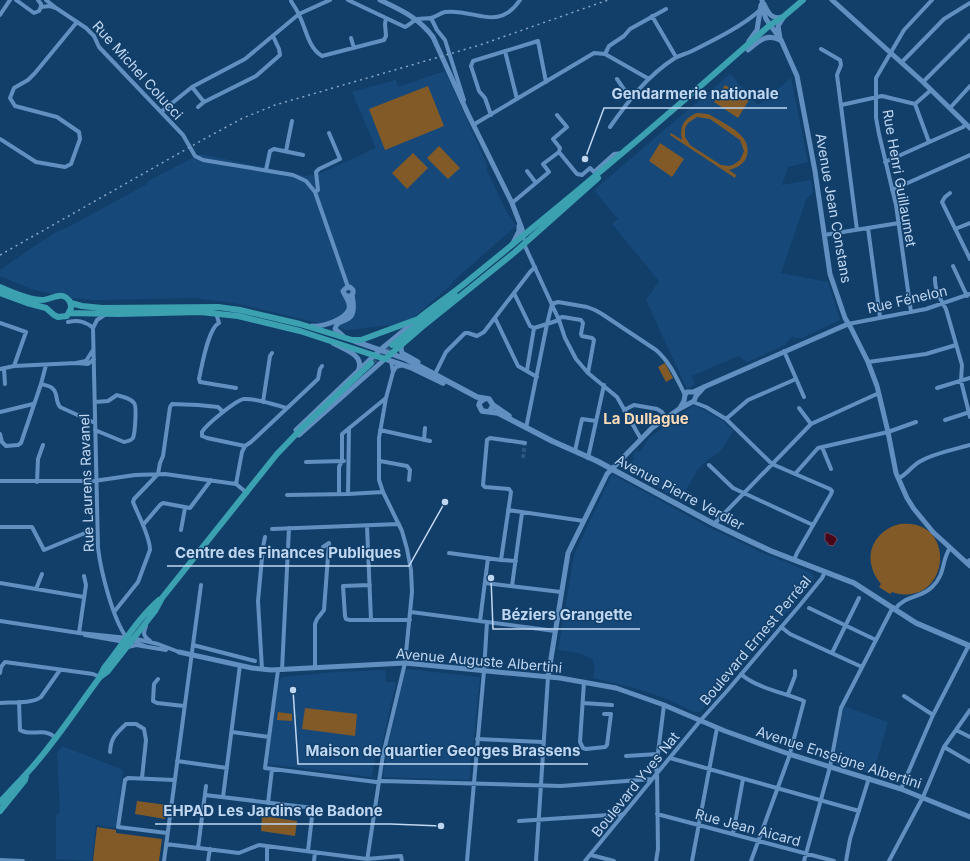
<svg xmlns="http://www.w3.org/2000/svg" width="970" height="861" font-family="Inter,sans-serif">
	<style>
		.built { fill: #16497a }
		.green { fill: #825a27; fill-rule: evenodd }
		.water { fill: #470518; stroke: #6b4459 }
		.lines { fill: none; stroke-linecap: round; stroke-linejoin: round }
		.minor-tunnel { stroke: #2c567e; stroke-width: 4; stroke-dasharray: 4 2; stroke-linecap: butt }
		.primary-tunnel { stroke: #2c567e; stroke-width: 6; stroke-dasharray: 6 3; stroke-linecap: butt }
		.minor { stroke: #618fbf; stroke-width: 4 }
		.tertiary { stroke: #618fbf; stroke-width: 5 }
		.secondary { stroke: #618fbf; stroke-width: 5.5 }
		.primary { stroke: #3ba0b0; stroke-width: 6 }
		.rail { stroke: #88a6c6; stroke-width: 1.5; stroke-dasharray: 2 4; stroke-linecap: butt }
		.labels { text-anchor: middle; dominant-baseline: central; stroke-width: 3; stroke-linejoin: round; paint-order: stroke }
		.street-label { font-size: 14px; fill: #c0d7f1; stroke: #123f6a }
		.neighbourhood-label { font-size: 15px; font-weight: bold; fill: #fcdcb8; stroke: #123f6a }
		.leader { fill: none; stroke: #c0d7f1; stroke-width: 1.5 }
		.callout-dot { fill: #c0d7f1; stroke: #123f6a; stroke-width: 1.5 }
		.callout-label { font-size: 15px; text-anchor: middle; font-weight: bold; fill: #c0d7f1; stroke: #123f6a; stroke-width: 3; stroke-linejoin: round; paint-order: stroke }
	</style>
	<rect width="100%" height="100%" fill="#123f6a"/>
	<path class="built" d="M445 71 488 167 486 168 506 211 516 226 452 282V284L411 320 400 324 347 330 239 304 195 298 97 300 72 298 31 289 0 276V270L36 245 60 230 65 229 147 184 148 181 200 154 305 176 319 174 376 148 352 92 396 80 398 87Z
		M730 74 758 105 791 78 808 162 788 167 782 185 811 180 813 192 806 200 781 273 828 282 840 320 802 338H796L792 336 785 345 747 362 738 356 692 376 695 385 687 389 646 300 659 281 612 224 618 219 594 190Z
		M693 406H696L723 421 733 431 720 452 710 458 698 469 680 500 627 470 634 458 633 456 636 450 640 452 649 438Z
		M612 474 710 528 761 552 812 573 814 577 813 581 792 607 700 712H694L667 699 638 689 593 678 595 666 592 659 579 653 558 650 574 555Z
		M407 669 479 677 480 679 469 780 384 777 383 775 386 755 405 671Z
		M385 670 386 682H396L381 749 376 751 372 777 268 764 278 682 282 677 335 672Z
		M844 706 887 722 888 723 873 772 869 773 836 764 834 761Z
		M62 746 123 770 116 828 96 825 92 861 56 859V815H58L60 810 57 753Z"/>
	<path class="green" d="M725 85 749 100 738 118 714 102Z
		M428 86 444 126 385 150 369 109Z
		M697 113 708 114 712 116C726 125 755 136 746 158 743 165 736 168 729 170L736 175 735 178 670 135 671 133 682 140C679 127 684 118 697 113ZM697 117 710 119 740 140 744 151 740 160 733 165 728 166 721 165 690 145 685 137V128L688 123Z
		M660 143 684 159 672 177 649 161Z
		M439 146 460 168 448 179 427 158Z
		M413 153 428 168 407 189 392 173Z
		M665 363 673 378 666 382 658 367Z
		M900 524C960 517 949 611 892 592L890 594 879 587 881 584C861 561 871 531 900 524Z
		M305 708 357 714 355 736 302 729Z
		M278 712 292 714V721L277 720Z
		M137 801 167 805 165 819 135 814Z
		M262 816 297 821 295 836 261 831Z
		M97 827 116 830V833L162 839 159 861H93Z"/>
	<path class="water" d="M825 533H828L836 537 837 540 833 546 828 545V543L825 541Z"/>
	<g class="lines">
		<path class="minor-tunnel" d="M523 458 525 443"/>
		<path class="primary-tunnel" d="M371 363 392 345"/>
		<path class="minor" d="M16 0 34 13 39 11 41 7
			M38 0 41 4V7
			M348 0 405 27C409 25 414 20 418 19 422 18 427 19 431 18 436 17 440 13 445 12 474 8 498 33 520 0
			M291 1C294 6 297 10 299 15 306 28 308 48 322 56L384 40 386 36 385 24 386 18
			M41 7 50 6 56 8 46 0
			M56 8 86 28 94 36 99 47 183 135 195 156 203 160 293 175 306 181 315 192 348 287
			M0 15 10 0
			M652 16 676 57
			M431 18 437 30 445 40 464 100
			M351 38 354 48
			M821 49 840 60 841 65 837 75 857 230
			M505 51 517 99
			M605 54 609 46 624 36 630 29 666 9
			M902 62 944 19 970 3
			M617 79 630 98
			M923 82 970 35
			M192 87 204 102
			M915 104 929 142
			M841 105 882 96 915 104 931 90
			M198 107 204 102 256 76 280 55 279 49 273 36
			M950 108 970 86
			M161 112 192 87 245 59 299 14 330 0
			M491 115 485 98 479 91 471 66 473 61 538 41 546 82
			M557 115 567 127 553 139 560 148 559 152
			M473 125 594 53 605 54 649 79
			M610 127C629 100 647 76 675 58 680 55 686 54 692 51 712 41 743 26 760 10
			M0 139 36 162 65 167 71 164 80 139 79 132 57 117 15 106 10 98 14 88 28 80 35 73 77 22
			M286 151 292 121
			M885 162 963 127 966 124
			M266 170 270 151 274 149 303 155
			M527 171 536 183
			M594 172 614 154 622 153
			M892 190 970 155
			M315 192 318 190 316 172 319 169 340 159 329 133
			M950 193 945 197 942 202 970 259
			M512 203 549 172 543 164 559 152 577 174 582 175 590 168 594 172
			M868 228 880 317
			M955 229 970 223
			M824 235 899 223
			M524 244 559 320 565 338 576 359 588 373 617 397 641 439
			M953 266 967 296
			M935 278C934 288 941 301 946 309L962 365 961 381 970 417
			M514 293 530 326 534 328 547 324 552 304 558 302 587 307 595 310 602 314 656 350C670 362 677 379 685 395
			M911 312 896 205 879 134 876 118V78L904 30 932 0
			M216 313 219 323C208 328 202 366 199 379L200 382 236 388
			M495 318 518 366 537 377
			M558 318 563 317 581 320 583 323 581 334 582 336 592 338 594 340 588 373
			M68 322C78 320 85 321 93 328L98 548C101 572 113 620 127 638
			M0 323 26 332 14 366
			M848 324 926 309 970 294
			M93 328 97 320 106 314
			M93 350 86 361 76 363 88 364 94 359
			M784 351 804 397
			M391 361 393 372 396 367 403 365
			M868 362 926 354 956 345
			M0 369 14 366 76 363
			M4 369 5 384
			M527 370 534 328
			M435 374 446 352 465 333H468L477 336 484 332 530 272 535 267
			M41 384C45 385 51 386 53 389 58 393 55 401 60 407L95 423
			M937 388 970 378
			M95 402 108 401 117 395C122 397 131 398 134 403 137 406 135 433 133 438 131 441 127 441 124 442L95 430
			M263 402 270 356 272 353
			M693 402 706 407 726 419 772 464 830 489 832 491 831 494 797 553 794 560
			M799 408 811 424
			M624 410 634 405 657 409 662 412 666 418
			M0 412 33 404
			M726 419 748 400 796 379
			M945 420 970 412
			M526 428 547 324 559 320
			M380 430 430 441
			M0 434 2 442 6 446 18 445 21 443 41 384 46 365
			M424 440 425 428
			M245 446 207 438 202 436V432C206 425 236 400 244 399 255 398 276 405 287 408
			M822 447 831 469
			M575 451 582 419 596 421
			M588 458 604 385
			M380 461 407 466 410 470 409 480
			M306 462 344 461
			M709 465 733 488 813 525
			M158 474 160 463 163 456 170 407 172 404 198 405 218 407 223 412
			M795 474 818 448 888 432 916 422
			M899 478C907 474 911 467 919 462 934 453 953 450 970 445
			M0 481H94L135 475 165 474 236 484 247 493
			M37 482 38 459 43 445
			M236 484 242 452 245 446 251 442 318 379 320 369 322 366
			M339 494V467L342 461V434L386 398
			M348 494 349 428
			M287 495 348 494 383 492
			M508 510 584 521
			M714 524 811 424 879 393
			M143 525 160 505 163 503 190 508 211 480
			M367 526 371 620
			M0 527H32L44 550 85 533
			M272 529 399 524
			M181 530 185 508
			M449 553 501 560 511 492 509 489 485 487 483 485 487 440 490 438 525 443
			M501 560 516 561
			M967 562 970 560
			M0 583 84 597
			M485 583 561 592
			M370 585 343 586 345 616 346 619 350 620H410
			M512 586 522 513
			M36 589 42 574
			M809 608 876 640
			M895 609C907 594 920 599 932 587 946 574 941 561 950 548
			M114 612 138 582 150 550C150 536 138 515 133 502L134 499 158 474
			M411 612 555 631
			M0 621 79 633 128 638
			M480 621 488 558
			M146 626C143 633 143 636 150 641
			M781 627 790 634 862 667
			M79 633 86 585 84 576
			M85 635 125 642
			M132 638 158 644 179 652
			M133 639 137 643 145 646
			M193 645 255 661
			M128 647 136 645 166 650
			M832 653 859 598
			M315 668V624L317 619 324 610 329 543 323 547
			M262 669 258 601 263 547 265 537
			M278 670 265 768 376 782 382 781 561 786 652 779
			M282 670 289 528
			M0 673 1 667 5 662 93 674 100 677
			M741 674C756 688 785 693 804 701L789 757 751 861
			M158 679 154 684 153 701 157 703 184 706
			M584 682 580 742 583 748 586 749 605 747 607 745 611 714H604
			M788 694 795 676V671
			M904 696 933 715
			M19 702 20 730C31 737 43 727 55 737
			M0 703C11 702 32 704 41 697L60 670
			M583 703 612 705
			M956 730 970 737
			M232 732 269 737
			M477 739 543 742
			M944 747 970 762
			M110 752C111 737 116 734 126 724H136L144 729 146 740 142 778
			M626 756 658 754
			M670 758 859 811
			M177 761 227 768
			M901 789 933 715 969 645
			M205 795 313 808 308 851
			M223 797 240 665
			M268 803 272 769
			M657 814 834 861
			M519 821 624 814
			M167 833 118 827 125 780 128 778 174 780
			M733 834 743 779
			M166 844 239 853 259 845 367 859 401 856 402 861
			M198 848 206 786
			M591 855 614 861
			M0 860 23 861
			M164 861 201 585
			M208 861 210 849
			M267 861V846
			M314 861 315 852
			M367 861 383 755 405 663 412 592 411 570 407 549 402 531 383 492 379 480V438L386 398 393 372
			M467 861 484 671 487 622
			M536 861 548 677
			M585 861 700 721 727 691 800 605 822 578 825 572
			M656 861 658 849 657 773 656 769 664 705
			M692 861 717 728
			M804 861 830 767 841 708 893 607
			M846 861 850 839 869 778
			M889 861 923 797 944 747 970 710"/>
		<path class="tertiary" d="M380 0C401 10 419 18 433 37L468 114 512 203 522 229 523 238
			M762 0 764 13 766 19 781 40 797 76 815 171 830 274 845 318 851 328 868 362 877 386 888 432 896 473 907 498 914 509 933 532 970 566
			M832 0 923 82 970 128
			M764 4C768 13 772 20 782 17
			M780 38 778 26 783 18
			M749 41 757 30 761 5
			M748 50C759 41 766 33 780 40
			M513 243 519 231V226
			M312 326C321 327 346 320 349 309 351 302 345 297 343 291L346 288 350 287 353 290V293L351 296H347
			M343 336 335 329C338 314 359 329 352 295
			M333 343C343 349 366 355 358 371
			M402 344 401 348 402 353 418 362
			M680 408 684 401 685 395 687 392H693L704 387 848 324
			M296 430 380 350 414 322
			M299 435 385 359
			M179 652 252 668 271 670 405 663 560 678 616 688 664 705 725 731 789 754 901 789 970 817
			M548 677 568 553 607 474 652 428 679 409 694 401 696 396 704 387"/>
		<path class="secondary" d="M354 341 406 359 477 397 489 399 493 405 490 411
			M385 359 412 368 443 383
			M484 399 480 402 479 405 482 411 498 413 552 441 597 461 714 524 739 536 771 551 854 583 916 623 970 646
			M493 405 509 416"/>
		<path class="primary" d="M0 287C11 292 30 300 42 300 49 300 57 294 63 296 69 298 71 302 71 308L67 316 58 317 54 315 46 308 27 303 0 293
			M71 303 82 306 102 308 218 307 240 310 300 324 352 340H361L418 319C433 307 449 296 464 284 568 200 670 114 770 25L783 17 803 0
			M69 313 118 314 200 312 238 316 300 331 385 359 422 327 515 252 598 178
			M392 345 455 295
			M100 676 104 668C122 646 137 619 159 600
			M0 802C9 792 18 783 27 773 54 744 76 709 100 677L108 671 155 611 162 598 277 454 302 428 371 363
			M0 811 25 780 26 776"/>
		<path class="rail" d="M0 255 206 138 243 118 275 105 480 45 608 0"/>
	</g>
	<g class="labels">
		<g class="street-label">
			<text transform="translate(138 70) rotate(48)">Rue Michel Colucci</text>
			<text transform="translate(900 178) rotate(80)">Rue Henri Guillaumet</text>
			<text transform="translate(834 208) rotate(80)">Avenue Jean Constans</text>
			<text transform="translate(907 299) rotate(-13)">Rue Fénelon</text>
			<text transform="translate(86 483) rotate(-92)">Rue Laurens Ravanel</text>
			<text transform="translate(680 492) rotate(28)">Avenue Pierre Verdier</text>
			<text transform="translate(755 640) rotate(-50)">Boulevard Ernest Perréal</text>
			<text transform="translate(479 660) rotate(5)">Avenue Auguste Albertini</text>
			<text transform="translate(839 757) rotate(18)">Avenue Enseigne Albertini</text>
			<text transform="translate(635 784) rotate(-51)">Boulevard Yves Nat</text>
			<text transform="translate(748 827) rotate(15)">Rue Jean Aicard</text>
		</g>
		<g class="neighbourhood-label">
			<text x="646" y="418">La Dullague</text>
		</g>
	</g>
	<path class="leader" d="M585 159L604 108H787M445 502L409 566H167M491 578L493 629H640M293 690L298 764H588M441 826L391 824H155"/>
	<g class="callout-dot">
		<circle cx="585" cy="159" r="4"/>
		<circle cx="445" cy="502" r="4"/>
		<circle cx="491" cy="578" r="4"/>
		<circle cx="293" cy="690" r="4"/>
		<circle cx="441" cy="826" r="4"/>
	</g>
	<g class="callout-label">
		<text x="695" y="99">Gendarmerie nationale</text>
		<text x="288" y="558">Centre des Finances Publiques</text>
		<text x="567" y="620">Béziers Grangette</text>
		<text x="443" y="756">Maison de quartier Georges Brassens</text>
		<text x="273" y="816">EHPAD Les Jardins de Badone</text>
	</g>
</svg>
